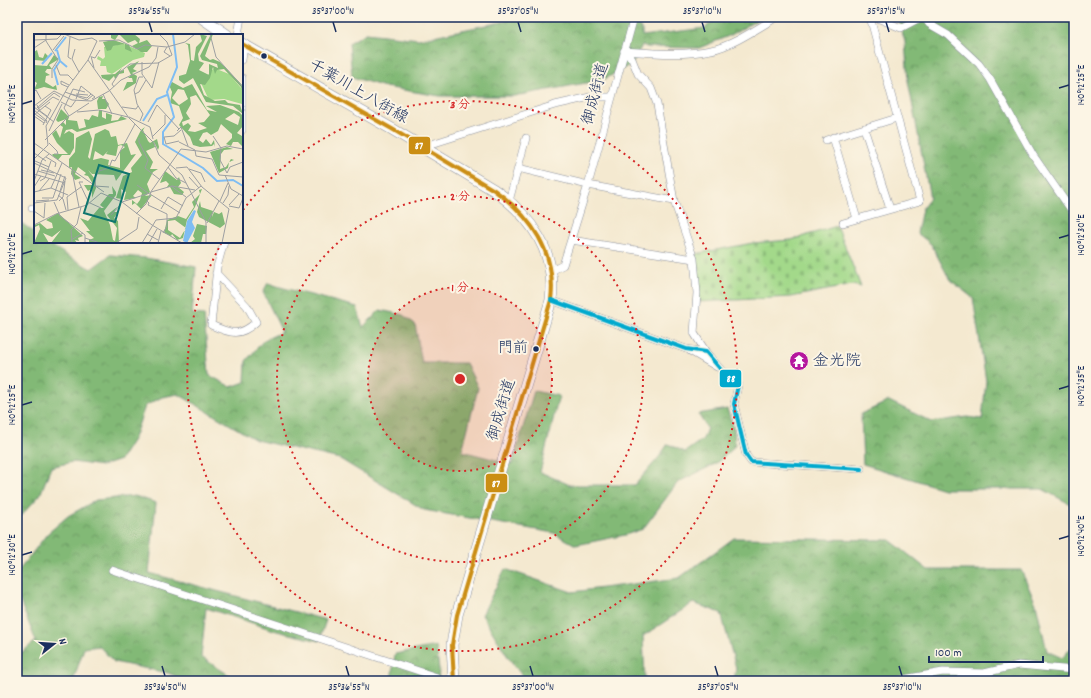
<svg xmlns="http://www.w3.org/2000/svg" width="1091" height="698" font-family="Dekko,'Klee One',sans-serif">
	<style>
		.forest { fill: url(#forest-crowns); stroke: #4e746a }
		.cemetery { fill: url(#cemetery-stones); stroke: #5f8474 }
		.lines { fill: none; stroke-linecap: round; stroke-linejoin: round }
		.minor-casing { stroke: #888c97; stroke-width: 8 }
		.primary-casing { stroke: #888c97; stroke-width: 12 }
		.minor { stroke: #fff; stroke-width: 7 }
		.primary { stroke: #fff; stroke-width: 11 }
		.bus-1-casing { stroke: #fcf5e5; stroke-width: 7 }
		.bus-2-casing { stroke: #fcf5e5; stroke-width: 7 }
		.bus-1 { stroke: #cb8e13; stroke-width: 4 }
		.bus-2 { stroke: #00a9ce; stroke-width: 4 }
		.ticks { fill: none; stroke: #1b2f5e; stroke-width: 1.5 }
		.ring { fill: none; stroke: #d62828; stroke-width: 2; stroke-dasharray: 2 4 }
		.bus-dot { fill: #1b2f5e; stroke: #fcf5e5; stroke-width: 1.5 }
		.labels { text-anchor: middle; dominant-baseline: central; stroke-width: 4; stroke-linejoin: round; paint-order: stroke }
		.bus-label { font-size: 15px; fill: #1b2f5e; stroke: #fcf5e5; text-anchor: end }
		.street-label { font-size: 16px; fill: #1b2f5e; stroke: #fcf5e5 }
		.poi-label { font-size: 16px; fill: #1b2f5e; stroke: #fcf5e5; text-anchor: start }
		.inset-river { fill: none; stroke: #7fbdf3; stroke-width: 2 }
		.inset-road { fill: none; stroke: #9d9fa2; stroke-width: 1 }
		.view { fill: #0f766e; fill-opacity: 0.15; stroke: #0f766e; stroke-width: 2 }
		.inset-edge { fill: none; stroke: #1b2f5e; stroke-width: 2 }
		.centre { fill: #d62828; stroke: #fcf5e5; stroke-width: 2 }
		.ring-label { font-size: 12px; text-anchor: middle; font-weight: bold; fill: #d62828; stroke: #fcf5e5; stroke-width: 4; stroke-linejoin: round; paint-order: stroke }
		.line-badge { stroke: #fcf5e5; stroke-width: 1.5 }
		.badge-label { font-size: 11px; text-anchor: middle; font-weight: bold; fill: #fff }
		.neatline { fill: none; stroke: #1b2f5e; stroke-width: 1.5 }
		.ticks-label { font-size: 10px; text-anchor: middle; fill: #1b2f5e }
	</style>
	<defs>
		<pattern id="forest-crowns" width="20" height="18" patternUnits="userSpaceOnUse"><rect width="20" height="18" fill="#82b976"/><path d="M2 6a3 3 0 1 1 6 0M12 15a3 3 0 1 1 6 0" fill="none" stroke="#6a9764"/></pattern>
		<pattern id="cemetery-stones" width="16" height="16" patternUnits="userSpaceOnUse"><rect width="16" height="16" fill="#a3d98a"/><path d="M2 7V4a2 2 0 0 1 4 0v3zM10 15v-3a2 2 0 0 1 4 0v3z" fill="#8cbb7a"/></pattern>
	</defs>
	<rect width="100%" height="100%" fill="#fcf5e5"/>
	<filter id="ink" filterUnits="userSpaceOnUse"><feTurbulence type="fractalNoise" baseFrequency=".025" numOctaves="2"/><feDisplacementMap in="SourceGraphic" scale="8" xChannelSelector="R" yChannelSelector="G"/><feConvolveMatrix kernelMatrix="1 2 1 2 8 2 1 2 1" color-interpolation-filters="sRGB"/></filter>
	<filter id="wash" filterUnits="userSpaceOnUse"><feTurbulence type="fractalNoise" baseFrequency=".012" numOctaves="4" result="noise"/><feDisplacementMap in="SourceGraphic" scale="16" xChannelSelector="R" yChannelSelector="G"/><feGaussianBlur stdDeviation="0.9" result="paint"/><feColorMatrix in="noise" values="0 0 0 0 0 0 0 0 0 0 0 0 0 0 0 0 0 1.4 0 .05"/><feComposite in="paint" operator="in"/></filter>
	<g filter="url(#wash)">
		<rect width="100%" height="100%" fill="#f4e9d0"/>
		<path class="forest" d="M514 17H633L642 30V36L705 28 719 17H762L731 35 699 48 647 47 642 45 633 63 603 80 514 96H440L385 87 352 77 349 43 366 33 419 39 506 21Z
			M898 17H1074V506L1042 489H944L863 464 861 414 889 401 932 422 967 417 982 419 986 381 973 298 950 280 931 244 917 233 922 209 930 198 908 81 905 42Z
			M17 220 35 233V242H47L66 255 91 269 110 255 146 258 196 267 192 314 204 315 209 375 231 387 245 382 246 361 264 340 282 332 263 292 268 283 280 287 357 307 363 327 380 310 403 315 415 324 422 363H466L478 388 462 451 512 464 534 391 559 396 540 472 570 485H635L659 457 668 444 685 452 703 439 707 428 698 414 727 409 734 429 735 444 732 449 715 464 678 482 643 529 625 535 576 545 554 533 424 510 340 459 256 440 178 394 162 397 145 406 134 438 120 460 102 466 72 462 51 467 40 495 17 520Z
			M135 496 156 503 149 573 326 620 319 641 277 631 206 608 201 657 232 677 233 681H188L168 673 114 662 99 646 84 648 73 681H17V656L36 641 17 594V573L47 534 68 516 96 500Z
			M734 538 890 540 928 570H1021L1036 604 1047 651 1062 658 1074 645V681H734L736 668 721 613 693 603 643 636 645 681H526L508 657 482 615 505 569 572 592 679 578Z
			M436 646 439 669 438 681H391L395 654Z"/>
		<path class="cemetery" d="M837 226 861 287 852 285 791 297 698 302 695 254 753 243 791 240Z"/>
	</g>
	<g filter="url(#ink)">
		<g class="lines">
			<defs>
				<path id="minor" d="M875 17 901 28 922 17
					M924 17 929 24 948 35 979 64 990 79 1033 155 1074 214
					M238 35 241 17
					M624 51 632 59 638 74 651 88 657 104 674 201 694 259 697 293 694 333 706 352
					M624 51C652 53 683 56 711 50 732 46 758 28 777 17
					M242 60 244 46
					M242 78V130
					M864 128 890 209
					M833 137 857 219
					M826 140 897 118
					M422 147 555 105 590 97H612
					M518 168 588 185 674 201
					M509 201 526 138
					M32 208H35
					M843 223 920 201 870 17
					M571 240 694 259
					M551 271 563 265 588 185 634 17
					M216 273 247 306 256 322C240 337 231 334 211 325L217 267 224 242
					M551 300 686 349 706 352 722 371 738 385 734 404 746 455 751 462 861 469
					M690 351 717 367
					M112 570 437 677 436 681
					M892 681 943 672 984 673 1019 665 1074 670"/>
				<path id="primary" d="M201 17 227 35
					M242 44 392 129 494 190C531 216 557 253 551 300L457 615 452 645 454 681"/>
			</defs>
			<use href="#minor" class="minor-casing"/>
			<use href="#primary" class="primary-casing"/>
			<use href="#minor" class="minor"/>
			<use href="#primary" class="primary"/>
			<defs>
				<path id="bus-1" d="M242 44 392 129 494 190C531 216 557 253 551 300L457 615 452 645 454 681"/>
				<path id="bus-2" d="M551 300 686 349 706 352 722 371 738 385 734 404 746 455 751 462 861 469"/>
			</defs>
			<use href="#bus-1" class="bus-1-casing"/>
			<use href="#bus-2" class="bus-2-casing"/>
			<use href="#bus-1" class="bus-1"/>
			<use href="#bus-2" class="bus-2"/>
		</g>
	</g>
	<path class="ticks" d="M149 22 152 32M333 22 336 32M518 22 521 32M702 22 705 32M886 22 889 32M1059 88 1069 85M22 104 32 101M1059 238 1069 235M22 254 32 251M1059 389 1069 386M22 405 32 402M1059 539 1069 536M22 555 32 552M162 666 165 676M346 666 349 676M530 666 533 676M715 666 718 676M899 666 902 676"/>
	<circle cx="460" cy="379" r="92" fill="#d62828" fill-opacity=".12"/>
	<g class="ring">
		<circle cx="460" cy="379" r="92"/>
		<circle cx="460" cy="379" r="183"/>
		<path d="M243 210A275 275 0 1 1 221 244"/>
	</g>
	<defs>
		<symbol id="temple-disc" viewBox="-11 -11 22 22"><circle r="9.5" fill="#b5179e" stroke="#fcf5e5"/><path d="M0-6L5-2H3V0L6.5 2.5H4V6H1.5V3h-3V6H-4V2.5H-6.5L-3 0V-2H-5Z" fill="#fff"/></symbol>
	</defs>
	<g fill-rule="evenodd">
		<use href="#temple-disc" x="788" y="350" width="22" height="22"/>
	</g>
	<g class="bus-dot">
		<circle cx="264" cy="56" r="3.5"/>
		<circle cx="536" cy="349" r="3.5"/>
	</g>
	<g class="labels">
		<g class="bus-label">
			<text x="528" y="349">門前</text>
		</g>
		<g class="street-label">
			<text transform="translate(358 92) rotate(30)">千葉川上八街線</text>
			<text transform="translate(596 94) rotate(-75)">御成街道</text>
			<text transform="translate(502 410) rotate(-73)">御成街道</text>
		</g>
		<g class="poi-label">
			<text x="813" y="361">金光院</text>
		</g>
	</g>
	<g transform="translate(34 34)">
		<rect width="209" height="209" fill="#f4e9d0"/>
		<path d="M90 10 111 19 110 23 99 26 78 40 73 38 72 32H66L67 27 63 25 64 22 69 25 71 23 70 13ZM180 34 195 40 208 55V70L190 65 175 66 167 49Z" fill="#a3d98a"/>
		<path d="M77 0H100L106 5 105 9 113 6 118 12 113 18H107L98 12 104 9 101 6 94 9 85 0 81 6 77 4ZM166 0 173 2 164 20 165 27 170 29 165 36 175 41V30L184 34 183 30 168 26 166 22 177 0H179L171 22 176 26 179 25 186 28 209 52V59L207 53 190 35 183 36 181 40 179 33 176 44 171 51 166 50 170 61 181 67 191 66 194 69 206 71 209 80 199 72 172 68 159 44 150 50 145 46V42L152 40 156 27 154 11 151 9 156 10 157 26 160 27 162 13 168 7ZM79 6 95 11 98 18 91 15V10L79 12 77 16 73 17 69 8ZM3 16 5 23 9 24 11 19 14 22 12 27 0 26V18ZM20 21 25 25 15 31 18 35H13L11 38 16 41 12 42 11 48 19 53 22 51 23 56 10 53 0 56 3 49 0 47V31L13 32ZM105 27 99 35 103 37 98 39 103 42 102 49 89 57 93 48H99L98 44H94L97 41 93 33ZM88 34 86 37 90 36V39L85 40 81 45 80 42 75 47 68 44 67 41 81 40ZM138 48 149 54 158 50 173 76 183 78 172 72 186 71 205 78 209 82V92L203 99 208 102 209 113 204 108H199L197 112 192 110 198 104V100L187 90 184 97 177 101 173 98 169 99 165 106 169 109 172 105 177 111 180 106 181 113 180 110 178 112 166 113 159 111 156 103 145 91 149 84 145 72 136 69 138 58 135 51ZM144 55 150 56 154 65 145 71 138 64ZM162 61 176 81 170 88 164 89 173 94 161 98 154 97 157 92 154 89 149 92 148 88 156 85 152 79 157 70 156 63ZM200 79 206 83 204 91 191 85ZM69 62 68 65H71L75 70 72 75H64L63 67 65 63ZM27 75 35 83 34 86 43 87 45 95 52 93 50 85 55 86 58 81 64 83 65 76H68V83L72 85V79L78 81 77 87 84 86 87 82 93 85 43 98 38 95 32 96 30 100 35 97 40 100V114L36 121H28L24 126 18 121 19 120H34L23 109 18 100 22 96 26 104 29 93 26 91 29 88 32 91V85L24 88 22 86ZM111 93 109 96 114 107 116 109 123 105 125 113 124 116 120 108 121 113 112 117 119 128 116 135H124L119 138 113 150 116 158 111 162 118 161 107 175 101 169 98 171V166L103 170 106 166 108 159 104 156 99 162 102 164 90 166 92 158 87 155 88 165 82 164 89 142 98 138 97 134 108 121 101 108 107 96ZM71 95 75 97 77 103 82 102 84 111 93 109 97 121 102 120 82 147 80 141 58 140 54 136 61 145 62 154 58 164V155L54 157 50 151H59L60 145 59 150 54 142 50 141 52 139 44 133 41 140 47 144 41 146 37 140 38 133 35 134V125L41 118 42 104 55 97 58 105 54 123 56 125 61 100ZM87 111 91 113 86 117V134L74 131 75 126 67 124 59 126 61 117 69 122 74 117 72 120 82 122 84 112ZM193 113 199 115 190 116 187 120 186 135 192 133 197 125 200 126 195 128 194 134 185 139 176 118ZM131 137 143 146 145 143 147 149 144 153 150 158 148 161 140 160 136 153H133L135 150 132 147 126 149ZM78 152 82 158V161L70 177 76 191 79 206 81 207 83 194 73 181 83 173 80 178H84L80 184 84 187 85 209H55V206L60 204 52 197H56L46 184 54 187 65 174H70L66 171 75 160H79ZM168 155 161 173 153 186 149 204 143 206 138 200 137 202 130 199 133 186 144 182 152 185 160 173 158 168 166 160 165 156ZM141 186 152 194 146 204 134 196V187ZM166 167 167 173 179 177 178 183 180 178 185 180 188 178 191 190 186 194 165 183 163 178ZM24 179 49 202 44 204 45 207 41 206 43 209H17L27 196 18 203 9 199 15 209H0L6 195 5 191 1 193V191L6 189 13 195 19 194 18 189 12 186ZM163 190 173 192 172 200H169L167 209H156L161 205 159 202Z" fill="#82b976" fill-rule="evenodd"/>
		<path d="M160 176 162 177 158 188 161 194 153 209 149 207 153 187Z" fill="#7fbdf3"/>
		<path class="inset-river" d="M139 0 143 33 133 58 140 83 129 98V110L169 134 183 147 199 146 209 152M23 16 26 27 33 33M21 17 32 3M8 30 18 19M24 51 20 36 26 27M109 87 123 65 133 61"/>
		<path class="inset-road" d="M12 0V7L24 26 18 35V44M30 0 45 6 58 4 63 7 54 26 95 84 120 109 125 121 148 141 172 188V209M176 0 182 23 209 53M36 3 34 23 37 25M0 6 23 5 28 0M65 7 85 6 103 15 111 11 133 13 151 8 161 0M133 13 130 18 136 22M0 14 12 6M41 15 38 25 45 38M19 16 30 2M57 22 60 34M58 23 61 24 66 16M108 28V40L118 54 125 28M22 31 26 41H34L39 46M34 53 27 50V47L35 51M80 53 78 50 86 38 96 30 124 29 138 21 133 8 125 0M0 58 2 56 7 65M31 58 53 66 59 61M37 60 53 64 57 60M42 60 54 61M69 60 78 80M101 60 105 58 112 46M42 65 47 52 61 63 58 65M27 68 37 73 42 66M3 71 6 77 13 82M0 72 20 57 38 66 57 67 75 57 87 46 115 33 122 24 124 13M0 73 20 88M88 73 102 75 104 72M3 74 20 59 26 63M4 75 19 63 25 66M0 76 13 87 12 89M43 78 65 76 94 83M1 80 11 87M0 81 16 68M0 82 10 89M35 82 30 74 39 55 51 58M95 83 116 93 119 105M106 87 109 80 103 70 100 56 105 43H109M114 88 123 71 145 95 143 97M9 91 17 76 11 72M145 95 147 93 154 112M15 97 28 70M179 102 187 114M118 103 131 90V81M105 104V108L114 126 111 134 125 145M11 106 35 82 55 69M145 107 132 110 130 103 140 102 147 96M145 108 161 116 162 122 178 125 185 141 209 143M0 109 70 158M15 109 23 117 24 120H20M187 114 186 126 193 139M0 119 12 127M12 123 22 129 21 133M0 125 14 111 12 92 34 53 54 26M1 127 15 133M0 129 32 144 23 166 0 169M134 133 142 144 152 149M142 134 153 133 168 153 195 175 188 209M155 135 167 139 171 148M7 136 20 139M4 137 21 142M38 137 45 173M193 139 196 133 209 128M0 140 31 149M191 141 197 155 209 162M155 143 165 154M0 147 8 126 15 120M6 147 11 144 17 127M49 148H45L55 169M103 151 114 159M137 152 152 163M0 153 7 142M75 153 61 152 62 142 65 137 75 134 78 126 81 127 101 90M17 154 34 161M5 157 15 145M26 157 31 142M0 158 17 154 28 129M116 160 146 179M24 161 29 165 32 176M33 163 47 153M33 163 34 176M8 164H19L27 140M2 167 15 166M25 167 29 163 31 147M113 167 115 169 114 171 133 180V192L129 199M186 167 194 149M20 168 26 182 51 201V209M87 168 94 141M88 168 118 191 148 209M56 169 67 174M189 169 194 161 195 152M195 171 205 160M195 172 205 174 209 164M127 175 134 163 149 172M0 177 10 184 11 169M102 180 112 170 117 158 138 152 161 156M77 181 87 170M173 189 185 167M0 191 22 180 53 171 67 159 88 168 116 159 147 115 172 118 193 112 209 115M113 200 124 206M51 204 66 209M37 206 49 199M38 209 37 196 43 190 47 173M82 209 103 195 105 183M108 209 122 186 142 184 152 164 167 152M115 209 123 195M124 209 127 197"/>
		<path class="view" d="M65 131 95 140 81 188 50 179Z"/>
		<rect width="209" height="209" class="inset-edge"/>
	</g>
	<circle cx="460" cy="379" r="6" class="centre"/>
	<g class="ring-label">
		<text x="460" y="108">3 分</text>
		<text x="460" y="200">2 分</text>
		<text x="460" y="291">1 分</text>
	</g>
	<g class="line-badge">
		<rect x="408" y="136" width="23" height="19" rx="4" fill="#cb8e13"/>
		<rect x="719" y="369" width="23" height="19" rx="4" fill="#00a9ce"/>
		<rect x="485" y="473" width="23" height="20" rx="4" fill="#cb8e13"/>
	</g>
	<g class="badge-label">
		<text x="419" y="149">87</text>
		<text x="731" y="382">88</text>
		<text x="496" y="487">87</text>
	</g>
	<rect width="1091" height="698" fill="none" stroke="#fcf5e5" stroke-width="44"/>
	<g transform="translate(54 644) rotate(73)" stroke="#fcf5e5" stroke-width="3" paint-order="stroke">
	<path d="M0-3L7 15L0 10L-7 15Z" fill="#1b2f5e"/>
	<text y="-6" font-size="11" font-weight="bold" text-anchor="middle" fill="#1b2f5e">N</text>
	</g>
	<path d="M929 656v6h114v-6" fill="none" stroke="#1b2f5e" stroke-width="2"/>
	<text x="935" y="656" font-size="12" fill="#1b2f5e" stroke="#fcf5e5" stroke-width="3" paint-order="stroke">100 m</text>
	<rect x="22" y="22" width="1047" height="654" class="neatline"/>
	<g class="ticks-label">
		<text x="149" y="14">35°36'55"N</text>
		<text x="333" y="14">35°37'00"N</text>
		<text x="518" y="14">35°37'05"N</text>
		<text x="702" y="14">35°37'10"N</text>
		<text x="886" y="14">35°37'15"N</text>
		<text transform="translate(1080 85) rotate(-90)" y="4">140°12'25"E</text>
		<text transform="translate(11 104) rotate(-90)" y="4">140°12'15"E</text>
		<text transform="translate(1080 235) rotate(-90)" y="4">140°12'30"E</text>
		<text transform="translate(11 254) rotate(-90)" y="4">140°12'20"E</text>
		<text transform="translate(1080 386) rotate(-90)" y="4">140°12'35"E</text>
		<text transform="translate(11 405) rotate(-90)" y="4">140°12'25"E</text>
		<text transform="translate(1080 536) rotate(-90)" y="4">140°12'40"E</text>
		<text transform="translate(11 555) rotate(-90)" y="4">140°12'30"E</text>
		<text x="165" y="690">35°36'50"N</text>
		<text x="349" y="690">35°36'55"N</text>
		<text x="533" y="690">35°37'00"N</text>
		<text x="718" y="690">35°37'05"N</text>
		<text x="902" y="690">35°37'10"N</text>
	</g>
</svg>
